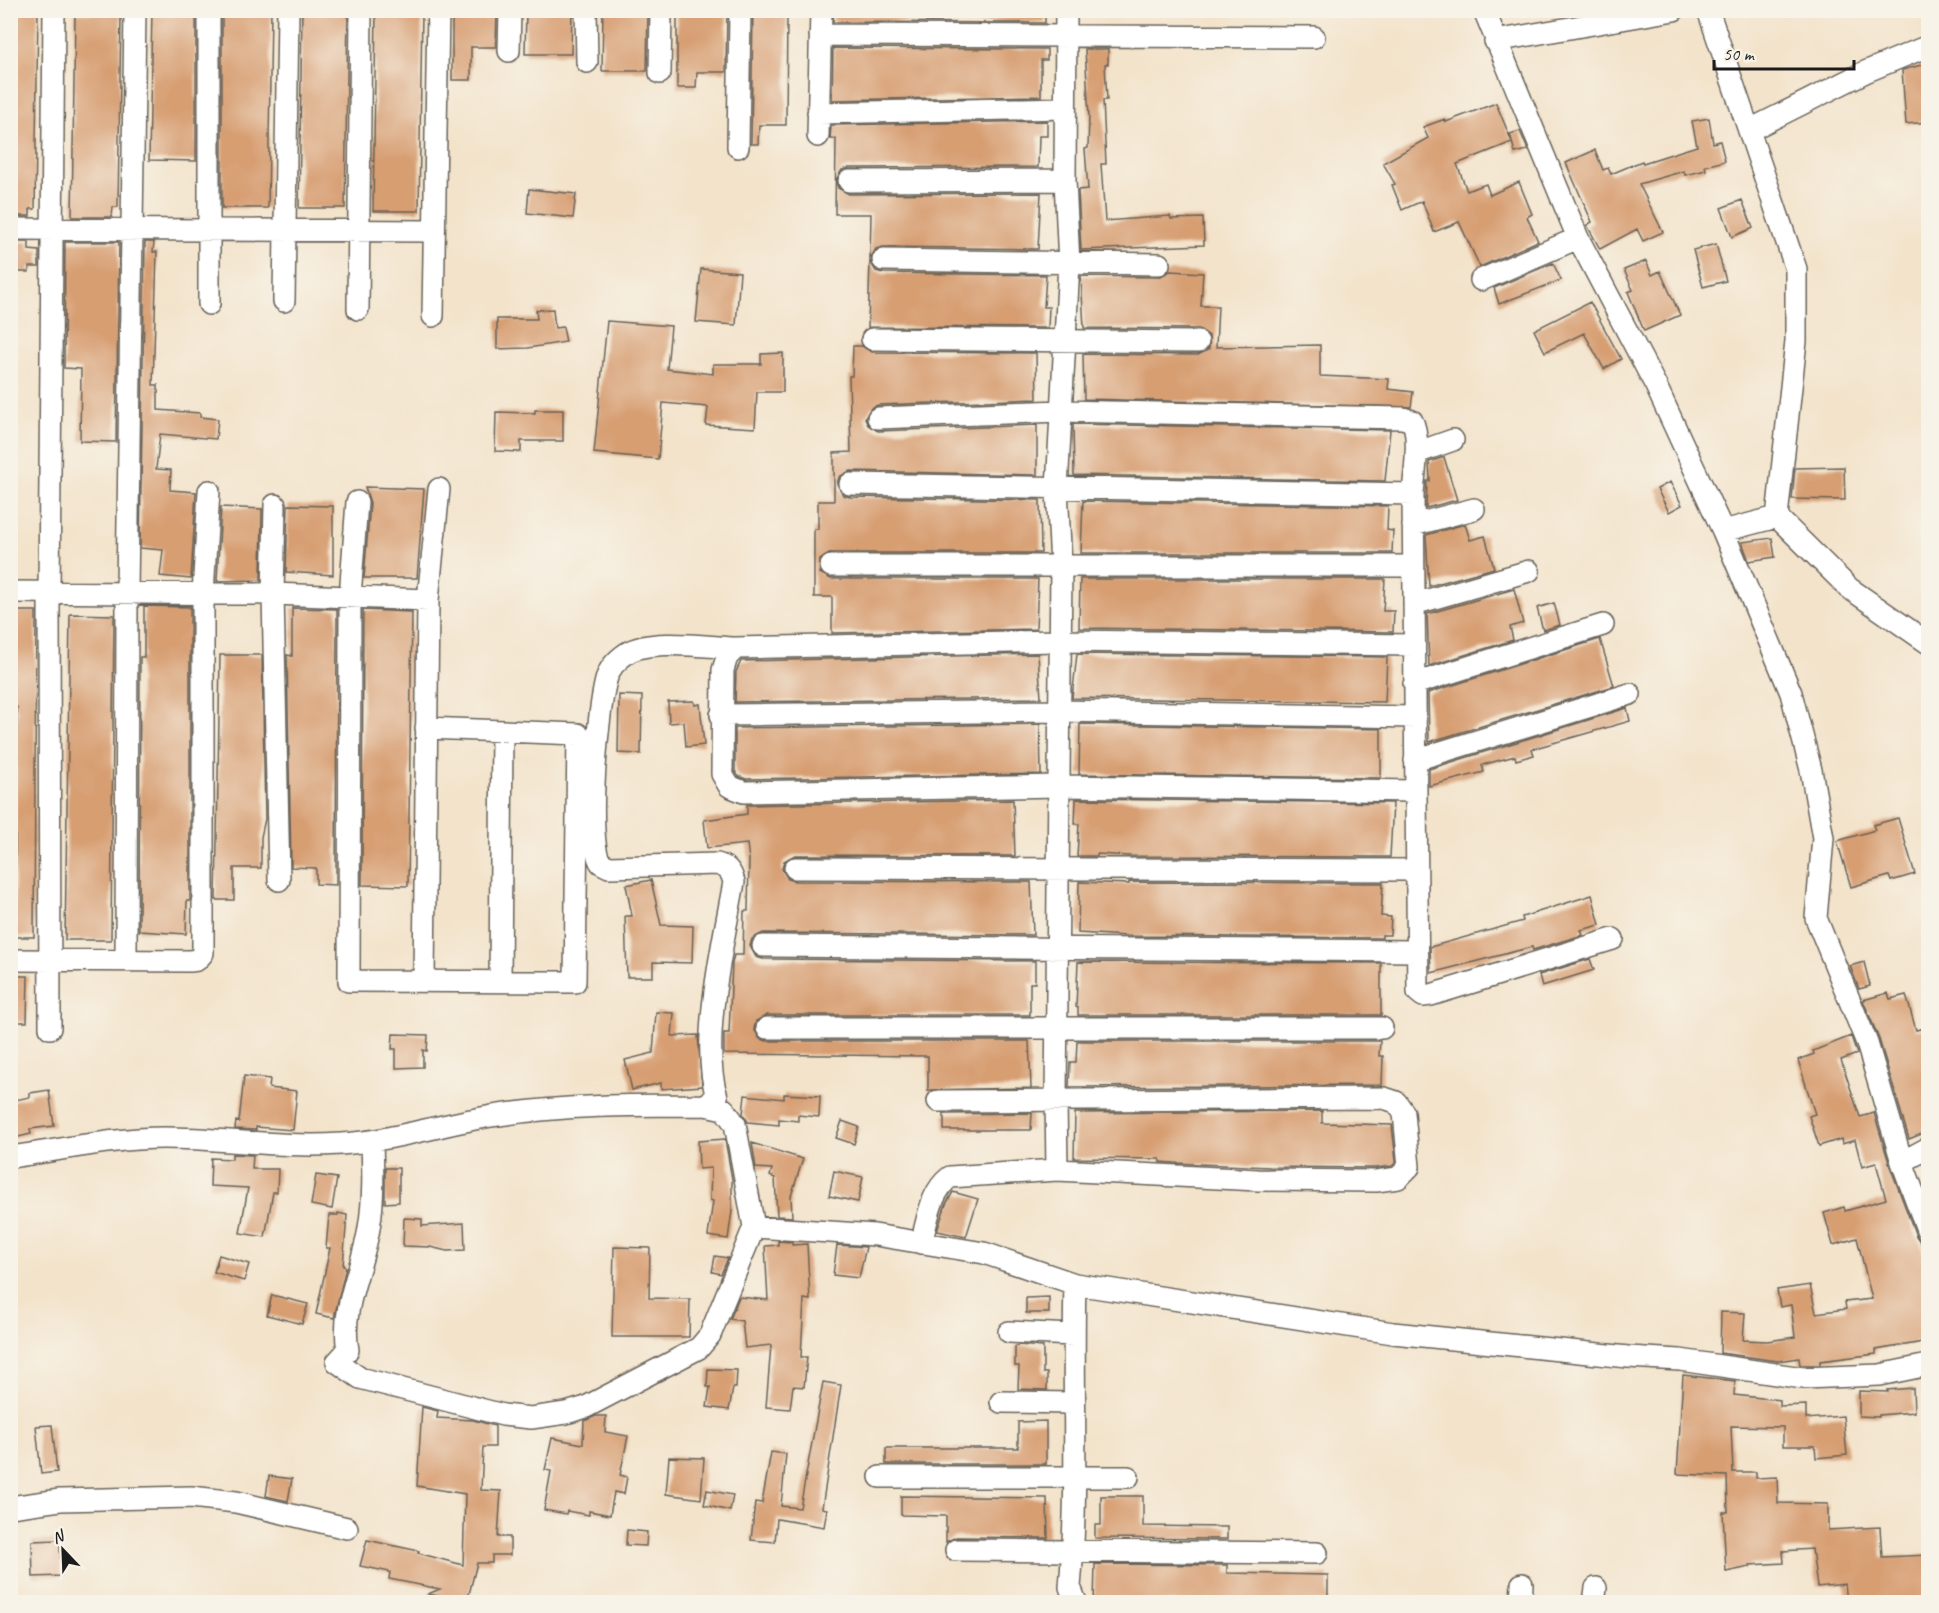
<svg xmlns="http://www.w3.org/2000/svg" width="1939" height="1613" font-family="Caveat,sans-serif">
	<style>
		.building { fill: #d79e72 }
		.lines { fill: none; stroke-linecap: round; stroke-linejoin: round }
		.minor-casing { stroke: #676259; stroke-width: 24 }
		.minor { stroke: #fff; stroke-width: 21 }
	</style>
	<rect width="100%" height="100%" fill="#f7f3e8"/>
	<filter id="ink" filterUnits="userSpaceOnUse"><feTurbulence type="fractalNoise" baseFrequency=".0167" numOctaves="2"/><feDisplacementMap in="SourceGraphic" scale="12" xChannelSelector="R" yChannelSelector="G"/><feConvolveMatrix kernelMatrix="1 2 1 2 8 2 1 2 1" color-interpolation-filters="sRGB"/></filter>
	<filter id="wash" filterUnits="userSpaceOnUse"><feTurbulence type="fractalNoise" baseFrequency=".008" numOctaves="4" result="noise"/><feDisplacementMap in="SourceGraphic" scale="24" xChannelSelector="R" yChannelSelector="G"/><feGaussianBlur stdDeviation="1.35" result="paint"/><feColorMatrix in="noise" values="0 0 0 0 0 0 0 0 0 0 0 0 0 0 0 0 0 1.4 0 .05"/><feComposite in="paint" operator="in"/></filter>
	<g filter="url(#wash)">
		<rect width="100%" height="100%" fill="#f3e3cb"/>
		<g id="blocks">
			<path class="building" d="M10 10H38L35 209H30V216H15L17 137H10Z
				M152 10H196V161L149 160Z
				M222 10H271L268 208H222Z
				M302 10H348L345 208H299Z
				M376 10H422L419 211H373Z
				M452 10H497L496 47H471V80H452Z
				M526 10H572L571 54H525Z
				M603 10H648L647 71H602Z
				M677 10H727L726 72H697L696 88H677Z
				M753 10H787V14L786 125H759L758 144H751Z
				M834 10H1045V23L833 22Z
				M75 13H121L118 207H113L112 217H72Z
				M833 48 1047 49V60H1041V96L832 100Z
				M1085 49H1108V64H1105L1107 100H1103L1106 164H1101L1105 221 1170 216 1171 219 1203 218 1204 245 1081 250 1078 190 1088 189 1085 149 1088 148 1089 117Z
				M1929 63V122L1906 124 1902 70Z
				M1496 103 1512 142 1457 164 1467 191 1486 184 1490 195 1519 182 1532 214 1527 217 1538 241 1480 267 1459 222 1434 232 1422 201 1402 210 1392 185 1395 184 1383 163 1428 138 1423 127 1445 119 1446 122Z
				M1709 118 1713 143 1720 141 1725 161 1705 166 1706 170 1685 175 1684 171 1639 184 1663 232 1643 241 1637 229 1600 249 1587 225 1592 222 1566 163 1595 150 1603 170 1608 168 1611 174 1642 161 1643 163 1697 146 1692 121Z
				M1047 121V136H1039L1038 167 849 168 842 170 836 180 838 188 849 194 1041 193 1038 249 883 247 876 249 870 259 871 214H835L836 139H830L831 125Z
				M1520 131 1528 150 1515 153 1510 134Z
				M529 189 576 194 573 218 527 213Z
				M1742 200 1753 228 1732 237 1721 208Z
				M10 242H29V250L39 251V267H29V272H15V267L10 266Z
				M65 242H119L116 442 80 441 81 369 64 368Z
				M145 242H154L153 252H157L153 385H158V410L200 413V417L218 419 216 439 160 434 156 469 171 470 170 490 196 492 191 579 160 576 163 550 140 548Z
				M1716 244 1726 281 1703 287 1693 250Z
				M870 261 876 271 883 273 1046 275 1044 307H1049L1048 328 868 327Z
				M1646 261 1652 275 1660 271 1680 315 1644 331 1628 292 1633 290 1624 270Z
				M1553 263 1561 280 1499 304 1494 288Z
				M701 269 740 272 736 325 696 322Z
				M1170 271 1203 273 1201 306H1218L1216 347 1320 345V376L1389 379 1388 389 1413 392 1411 407 1084 399 1083 354 1198 355 1209 349V336L1199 329 1084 328 1081 276 1159 277Z
				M1590 302 1621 359 1604 369 1584 333 1545 352 1534 330Z
				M553 309 555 328 563 327 566 342 528 348 497 349V319H537L536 310Z
				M607 321 671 326 667 369 713 374V364H761V354L783 353V392H757L755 428 706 425 708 407 663 403 658 459 594 453Z
				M853 346H862L872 352 1036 353 1037 399 878 405 871 408 865 418 868 425 878 431 1037 425V475L850 471 839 477 837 484 843 495 850 497 1040 500 1041 553H831L820 560V573L831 579H1038L1036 629 832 633V597H814V529H818V501H834V453L851 452 849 376H852Z
				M535 410H563V441H521V452L495 451 496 412 535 413Z
				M1073 424 1390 430 1385 481 1074 475Z
				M1444 457 1457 500 1426 508 1427 481H1430L1429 462Z
				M1844 467 1845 500 1792 499 1795 468Z
				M1670 482 1682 505 1669 512 1657 489Z
				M365 487 424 489 417 578H364L370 503Z
				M1083 501 1388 506 1387 530 1393 531 1392 553H1081Z
				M288 505 333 506V575L286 572Z
				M221 507 262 509 261 580 217 581Z
				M1465 524 1470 540 1485 536 1494 568 1429 586 1426 535Z
				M1772 538 1775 557 1749 561 1742 542Z
				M1080 579H1385L1383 611H1394L1393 632 1079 628Z
				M1514 589 1523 623 1510 627 1513 640 1429 666 1427 614Z
				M1554 603 1560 625 1543 630 1537 608Z
				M144 606 190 607V901H187L186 934 139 931 140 657H144Z
				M292 608 337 609 336 885 316 884V868L291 867 287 655 292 656Z
				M363 610 412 612 408 886 362 885Z
				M10 611H36L34 937H14L17 707H10Z
				M70 614 114 615 111 940H65Z
				M1600 639 1614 686 1429 742 1428 693Z
				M1038 654 1041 698 735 702 736 672 741 661Z
				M1077 654 1387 657 1385 702 1072 698Z
				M220 655H262L265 819 261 837V868H234V900H216Z
				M619 695 642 696 641 754 618 753Z
				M694 701 695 705 700 704 704 745 686 747 684 722 669 723 668 702Z
				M1627 708 1630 721 1532 749 1534 755 1516 760 1515 756 1482 765 1484 772 1429 786V769Z
				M1040 724 1041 774 746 779 738 776 735 771V728Z
				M1080 724 1381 729V778L1079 774Z
				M1076 799 1393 803 1390 857 1130 856 1097 854V856H1077L1079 824H1075Z
				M1013 800 1015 856 795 855 784 861 782 869 788 879 795 881 1031 882 1033 935 763 933 752 939 750 946 756 957 763 959 1035 961V983H1030V1015H767L756 1021 754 1029 760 1039 767 1041H1029L1031 1088 928 1090V1056L724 1054V1033H729L732 963 734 955H743L744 911H748L749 859 747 844 707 848 704 820 747 814V805Z
				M1898 818 1915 874 1891 881 1889 876 1851 887 1837 841 1875 830 1873 825Z
				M651 880 661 925 693 926 692 963 653 962V977H627L625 916H632L626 885Z
				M1079 882 1129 884V882L1383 883 1381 916 1391 917 1390 935H1382V938L1127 936 1078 933Z
				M1592 895 1600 925 1581 930 1583 935 1533 950 1532 947 1431 973 1430 947 1523 921 1522 917Z
				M1590 959 1594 970 1542 986 1539 975Z
				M1078 962 1381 963V1015H1078V1008L1076 1007Z
				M1864 962 1870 986 1859 989 1850 966Z
				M10 976H28L27 1022H10Z
				M1888 993 1890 999 1906 995 1916 1030 1929 1027V1131L1909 1139 1879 1039 1863 1000Z
				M656 1012 674 1013 672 1036 698 1035 702 1086 661 1089V1083L632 1090 625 1060 653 1053Z
				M393 1034 428 1035 427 1051 423 1050V1067L396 1068V1049H392Z
				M1851 1036 1857 1054 1841 1060 1860 1117 1874 1113 1890 1166 1916 1236 1921 1243 1929 1272V1341L1876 1350V1354L1820 1361V1365H1800L1799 1358 1778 1361 1720 1353 1721 1312 1745 1313 1743 1340 1767 1341 1795 1337 1791 1305 1780 1307 1777 1290 1810 1285 1816 1313 1846 1309 1845 1302 1872 1299 1857 1238 1833 1245 1824 1213 1844 1207 1845 1211 1886 1199 1876 1163 1862 1167 1855 1140 1842 1144 1841 1139 1819 1146 1809 1116 1815 1114 1798 1060 1814 1054 1813 1051Z
				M1077 1041H1380L1379 1056H1383L1382 1085 1069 1087 1070 1062H1076Z
				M244 1076 270 1079 269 1088 297 1091 293 1130 256 1127V1130L235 1129 236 1121 239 1122Z
				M49 1090 54 1126 30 1129 31 1134 10 1139V1101L30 1097V1093Z
				M784 1094 820 1096 819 1117 798 1115V1121L779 1119V1125L748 1122 743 1114 745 1095 784 1099Z
				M1322 1111V1123L1392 1125 1396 1162 1392 1166 1375 1168 1270 1167 1175 1163 1160 1162V1159L1074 1158 1075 1113Z
				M1032 1113 1031 1130H944V1114Z
				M842 1121 859 1127 854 1144 836 1138Z
				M725 1139 732 1179V1211L728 1239 708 1236 713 1201 710 1200 711 1168 699 1169 698 1141Z
				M752 1143 803 1159 791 1196 792 1217 777 1216 775 1178 770 1176 772 1169 756 1168Z
				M232 1154 253 1155 252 1169H278L277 1192H273L265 1237 240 1233 248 1188 210 1186 211 1158 232 1159Z
				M385 1168H399V1202L385 1203Z
				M834 1171 863 1177 858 1202 829 1196Z
				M316 1175 337 1178 332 1209 311 1205Z
				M953 1192 978 1199 966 1237 937 1231 946 1204Z
				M338 1213 347 1215 343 1266 346 1267 334 1318 316 1314 330 1248H326L329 1215H338Z
				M404 1218 422 1219V1226L464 1223 465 1250 447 1251 430 1247 403 1246Z
				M778 1241 792 1242V1245L807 1244 810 1300 804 1299 801 1357H807L804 1387 793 1386 790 1409 766 1407 771 1345 745 1348 742 1321 730 1319 739 1297 768 1300 765 1246 778 1245Z
				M837 1245 866 1247 859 1278 833 1275Z
				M614 1247 650 1248 649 1298 690 1299 689 1337H612Z
				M219 1255 249 1264 244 1281 214 1272Z
				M715 1256 728 1258 721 1274 712 1272Z
				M272 1295 308 1304 302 1324 267 1315Z
				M1049 1297V1313H1026V1298Z
				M1018 1345 1043 1347V1373H1047V1390L1018 1389 1019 1366H1015V1347Z
				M708 1369 737 1370 736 1388H733L729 1410 707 1407 710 1387H707Z
				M1683 1375 1735 1381 1734 1395 1780 1400V1406L1806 1405V1419L1843 1416 1847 1455 1816 1458 1815 1446H1783V1427L1731 1426 1733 1472H1756V1478L1777 1477 1778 1503 1828 1504V1530L1880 1527 1882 1557 1929 1555V1600L1847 1602 1845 1584 1817 1587 1812 1549 1783 1551 1784 1563 1750 1565V1567L1726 1572 1723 1512H1728L1727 1476 1677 1474Z
				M823 1382 841 1385 822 1508 827 1509 824 1527 777 1519 775 1542 751 1540 755 1502 762 1503 771 1452 786 1454 781 1506 800 1508Z
				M1913 1388 1914 1412 1879 1415V1417L1859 1416V1391L1888 1392 1887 1390Z
				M422 1407 438 1411 437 1418 473 1420 495 1426V1447H483L481 1490 501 1491 498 1537H510V1555H492V1563H477L467 1602 428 1594 440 1589 389 1579 390 1572 360 1566 367 1540 419 1551 418 1553 463 1565 465 1494 417 1486Z
				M596 1416H606L605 1432 628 1436 620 1475 627 1477 624 1494 614 1492 610 1515 589 1511V1515L567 1511 566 1514 544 1510 551 1471 545 1470 552 1438 583 1444 584 1421Z
				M1046 1421V1464H886V1448H1018V1422Z
				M52 1425 57 1472 41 1474 36 1426Z
				M669 1457 704 1458 701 1499 666 1494Z
				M269 1476 292 1479 288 1501 266 1496Z
				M707 1490 733 1495 730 1511 704 1505Z
				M901 1496 1047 1498 1048 1538 956 1537 946 1542V1516L901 1515Z
				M1101 1496H1143V1526L1227 1527V1539L1095 1538V1525H1101Z
				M627 1530 647 1532 646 1546 626 1545Z
				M60 1540 61 1576 33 1577 32 1541Z
				M1095 1564 1227 1565V1573L1328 1575V1602H1094Z"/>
		</g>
	</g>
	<g filter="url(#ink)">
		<use href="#blocks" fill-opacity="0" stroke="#676259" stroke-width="1.5"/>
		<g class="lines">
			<defs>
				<path id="minor" d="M586 10 587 62
					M1484 10 1578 238 1656 386 1723 531 1791 693 1811 770 1823 838 1816 918 1867 1043 1902 1162 1928 1232
					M1708 10 1796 269V341L1777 517
					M820 35 1314 37
					M1495 41 1674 10
					M509 51 510 10
					M660 73 661 10
					M818 113 1065 108
					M1750 130 1865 72 1928 46
					M818 136 821 10
					M738 147 740 10
					M849 181 1065 180
					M10 229 434 231
					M883 260 1159 264
					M1481 280 1578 238
					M284 301 288 10
					M209 304V10
					M358 309 361 10
					M433 316 438 10
					M872 339 1198 342
					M878 418 1060 411 1403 418 1412 421C1421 436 1414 476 1413 494L1418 992 1423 996 1431 995 1613 939
					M1416 453 1453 440
					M850 484 1413 494
					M357 502 350 597 349 981 575 982 578 734 426 728
					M275 505 273 594 279 880
					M1777 517 1849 588 1928 643
					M1413 525 1474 509
					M1723 531 1777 517
					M831 566H1413
					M10 592 273 594 428 600 424 980
					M428 600 439 489
					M1414 604 1529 571
					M1414 645 1060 641 736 648 727 657 723 670 722 774 729 786 744 792 1059 786 1415 791
					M1414 684 1603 625
					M721 715 1059 711 1415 717
					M1415 760 1630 694
					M795 868 1416 870
					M763 946 1417 951
					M10 960 190 961 197 960 203 953V594L209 491
					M126 960 127 592 135 10
					M500 981 502 731
					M50 1028 49 593 54 10
					M767 1028H1382
					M938 1101 1384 1098 1396 1102 1404 1113 1409 1167 1398 1178 1376 1181 1258 1180 1057 1170 1056 1100 1061 565 1057 489 1069 264 1065 180 1066 10
					M705 1105 717 1097C699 1042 724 940 734 882 731 871 728 867 717 864L609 867 601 863C585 842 598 705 607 677 610 667 618 659 627 653 650 638 708 647 736 648
					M10 1157C61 1150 113 1138 164 1138 223 1138 281 1148 341 1144 392 1141 442 1124 492 1116 563 1105 634 1105 705 1105L724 1109 735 1124 754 1227 710 1335 699 1348 586 1407 566 1413 531 1418 503 1415 360 1378 337 1362 348 1350C340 1308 363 1268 369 1228 374 1199 373 1170 372 1141
					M1902 1162 1928 1148
					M754 1227 875 1235 984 1253 1075 1284 1393 1333 1628 1357 1680 1360 1803 1378 1880 1375 1928 1365
					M921 1243C928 1220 930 1192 950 1177L1057 1170
					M1075 1284C1072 1385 1079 1486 1070 1587L1076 1602
					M1009 1332 1073 1335
					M1001 1402 1073 1403
					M880 1477H1128
					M10 1507 60 1500 191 1497 236 1502 347 1528
					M956 1550 1317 1553
					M1521 1602 1522 1584
					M1594 1602 1596 1588"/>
			</defs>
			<use href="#minor" class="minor-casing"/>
			<use href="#minor" class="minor"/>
		</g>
	</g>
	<rect width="1939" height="1613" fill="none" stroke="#f7f3e8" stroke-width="36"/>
	<g transform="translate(63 1550) rotate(337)" stroke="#f7f3e8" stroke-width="4.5" paint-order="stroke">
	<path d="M0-4.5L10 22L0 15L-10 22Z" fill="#1c1c1c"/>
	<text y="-9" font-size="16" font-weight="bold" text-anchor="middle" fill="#1c1c1c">N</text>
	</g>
	<path d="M1714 60v9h140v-9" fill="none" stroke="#1c1c1c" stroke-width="3"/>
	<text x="1723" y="60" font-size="18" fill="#1c1c1c" stroke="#f7f3e8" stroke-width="4.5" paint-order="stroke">50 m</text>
</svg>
